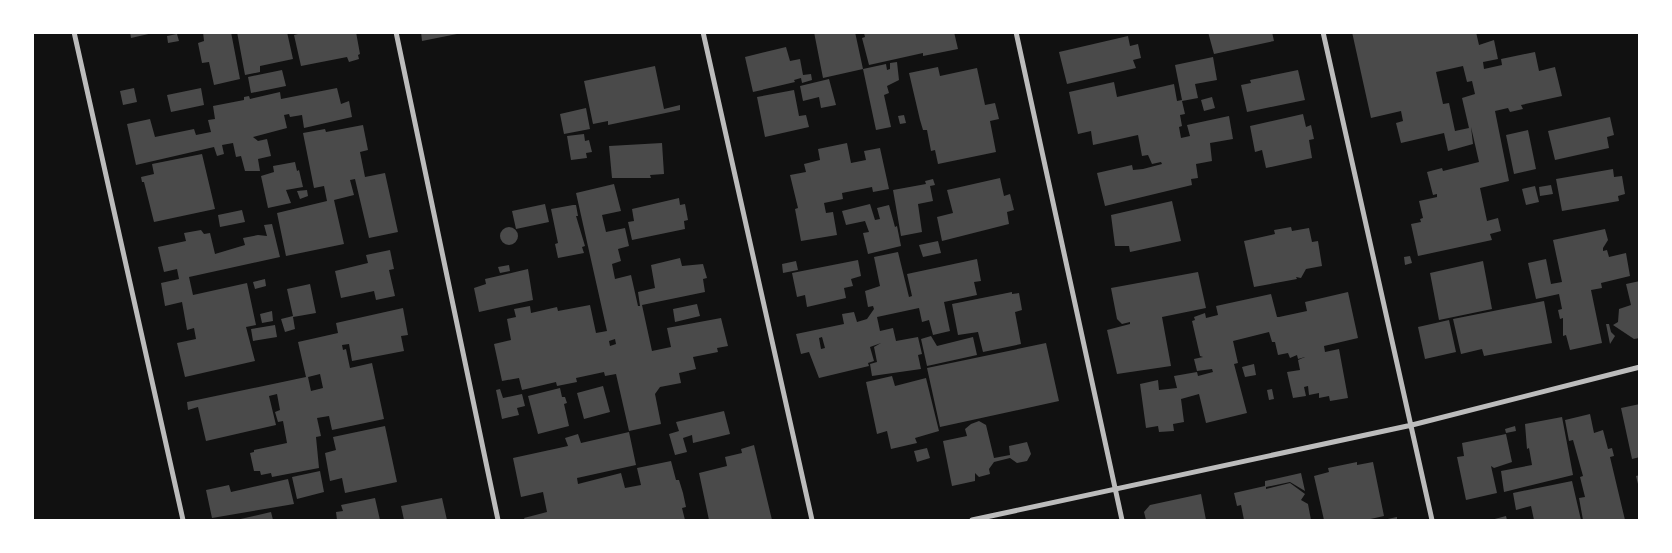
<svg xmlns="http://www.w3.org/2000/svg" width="1672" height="553" font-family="'IBM Plex Sans',sans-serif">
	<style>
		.building { fill: #4a4a4a; fill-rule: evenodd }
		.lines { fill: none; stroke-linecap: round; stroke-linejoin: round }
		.minor { stroke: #bcbcbc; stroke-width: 5 }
	</style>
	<rect width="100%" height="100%" fill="#111"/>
	<path class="building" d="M130 32H153V33L131 38Z
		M203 32H231L240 79 214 85 209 62 202 63 198 43 204 41Z
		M237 32H287L293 59 260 66V72L245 75Z
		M306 32H356L360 54 358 55 359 59 349 62 347 57 301 66 294 35Z
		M421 32H462V33L422 41Z
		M814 32H855L863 69 823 78Z
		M866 32H954L958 49 923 56V53L869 65 862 38 865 37 864 33Z
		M1208 32H1272L1274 41 1214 54Z
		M1352 32H1476L1479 45 1494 40 1498 59 1483 62 1484 69 1502 65 1501 59 1535 52 1539 71 1555 67 1562 96 1521 105 1523 109 1510 112 1508 108 1495 111 1509 181 1480 188 1487 221 1498 218 1501 231 1490 234 1492 240 1418 256 1411 224 1421 222 1420 219 1423 218 1419 201 1437 197V194L1433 195 1427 172 1442 168 1443 171 1479 162 1471 127 1473 144 1448 151 1444 133 1401 143 1396 123 1403 121 1401 111 1371 118ZM1463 66 1467 82 1472 81 1475 94 1462 98 1469 128 1455 131 1449 103 1443 104 1436 72Z
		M177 34 179 41 168 43 167 36Z
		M1128 36 1130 46 1138 44 1141 58 1133 60 1136 68 1067 84 1059 52Z
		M786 47 790 61 800 59 803 75 811 74 812 80 802 83 801 78 794 80 795 82 753 92 745 57Z
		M1213 57 1217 80 1195 84 1198 98 1182 101 1185 114 1180 115 1182 126 1179 127 1181 138 1190 136 1187 125 1229 116 1233 139 1210 143 1212 161 1196 164 1198 178 1191 179 1192 185 1105 206 1097 173 1132 165 1133 170 1143 169 1162 164 1161 162 1152 164 1148 155 1142 156 1138 135 1093 145 1091 131 1078 134 1069 92 1114 82 1117 97 1174 84 1177 101 1182 100 1175 65Z
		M897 62 899 80 887 86 889 93 884 95 891 127 876 130 863 69 886 64 887 70 890 69V63Z
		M655 66 664 109 680 105V110L608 125V121L593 124 584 81Z
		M938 67 940 76 977 68 985 105 995 103 999 119 990 121 996 152 938 164 935 150 931 151 927 130H923L920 120 909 73Z
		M282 70 286 86 251 93 248 77Z
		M1298 70 1305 100 1247 112 1241 85 1251 83 1250 80Z
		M829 79 836 105 821 108 819 97 803 101 800 86Z
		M134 88 137 102 123 105 120 91Z
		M201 88 204 105 171 112 167 95Z
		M337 88 341 104 349 101 352 117 304 128 302 115 290 117 289 114 284 115 287 128 253 137 258 141 267 139 271 156 258 159 260 171H245L241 156 236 157 233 143 222 145 224 154 217 156 214 147 136 165 127 124 150 119 155 137 194 129 196 135 211 132 208 120 215 119 213 106 244 100V97L249 96 250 99 280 92 281 99Z
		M794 90 799 116 806 115 809 127 765 137 757 97Z
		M1212 97 1215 108 1204 111 1201 100Z
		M586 108 590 129 564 134 560 114Z
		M1303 114 1306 127 1311 125 1314 139 1309 140 1312 158 1266 168 1262 150 1255 152 1250 126Z
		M904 115 906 123 900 124 898 116Z
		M1610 117 1614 135 1607 137 1609 148 1555 160 1548 131Z
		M363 125 368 150 360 152 365 177 385 173 398 232 369 238 355 179 350 180 354 195 334 200 344 244 286 256 277 213 327 201 324 186 314 188 303 133 325 129 326 132Z
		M1528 130 1536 169 1514 174 1506 135Z
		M584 134 585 141 589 140 592 152 586 153 587 158 571 160 567 136Z
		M662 143 664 174 650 175 651 178H612L609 146Z
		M847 143 851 163 866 160 864 151 880 148 889 189 873 192 872 187 842 193 843 199 824 203 826 213 833 212 837 235 801 241 795 209 798 208 790 175 806 172 804 164 820 160 818 149Z
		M202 154 215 209 154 222 144 182H142L141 177 154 174 152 164Z
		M295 162 297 171 299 170 303 187 286 190 291 203 268 208 261 176 274 172 273 166Z
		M1613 169 1614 177 1622 176 1625 194 1618 196 1619 201 1562 211 1556 179Z
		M1000 178 1004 196 1010 194 1014 210 1007 212 1009 224 942 241 937 217 953 213 947 190Z
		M933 179 935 185 930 186 933 201 918 204 922 232 901 236 893 190 926 184 925 181Z
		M614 184 621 211 602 215 606 232 625 228 629 246 618 249 621 261 612 264 615 279 631 275 638 306H640L638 292 655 288 651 265 680 258 682 266 703 264 707 278 703 279 705 292 642 305 652 351 671 347 667 328 721 318 728 346 717 348 718 352 693 357 696 369 679 373 681 383 660 387 655 394 661 424 629 431 616 374 605 376 604 372 576 378 577 382 557 386 556 382 522 390 519 378 502 381 494 344 511 340 507 319 516 317 514 309 530 306 531 313 557 307 558 311 590 305 596 333 607 331 576 193ZM615 339 616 344 610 346 609 341Z
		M1551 185 1553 194 1540 196 1539 187Z
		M1535 186 1539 202 1526 205 1522 189Z
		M307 190 308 196 300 199 297 191Z
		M679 198 680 205 685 204 688 220 684 221 685 229 632 240 628 222 634 221 632 209Z
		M1172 201 1181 241 1130 252 1129 246H1115L1111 215Z
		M545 204 549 222 516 229 512 211Z
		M870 204 875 220 880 219 877 208 889 205 895 227 897 226 901 246 868 254 863 233 869 232 865 221 846 225 842 211Z
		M573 205H576L578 216H576L585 246 582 247 584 253 558 258 555 244 558 243 551 209Z
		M242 210 245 222 220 227 218 215Z
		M272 224 280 257 189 277 193 295 247 283 256 325 246 327 255 361 185 377 177 343 196 339 194 328 187 330 182 302 165 306 161 283 179 279 177 269 164 272 158 247 186 241 184 233 201 230 204 234 210 233 215 254 245 245 243 238 258 235 267 236 264 225Z
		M500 236a9 9 0 1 1 18 0a9 9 0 1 1-18 0Z
		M1291 227 1292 231 1309 228 1312 242 1318 241 1322 266 1306 269 1301 278 1296 277 1297 279 1254 287 1244 241 1275 234 1274 230Z
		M1605 229 1608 240 1603 248V251L1607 250 1609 257 1626 253 1630 276 1601 283 1602 288 1591 290 1602 343 1570 350 1566 335 1563 336V318L1560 319 1558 310 1562 309 1559 294 1536 299 1528 263 1546 259 1551 284 1562 282 1553 240Z
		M938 241 941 253 923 257 919 245Z
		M390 250 394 269 389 270 395 296 376 300 374 291 341 298 335 271 368 263 366 255Z
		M898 252 909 297 912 296 907 274 977 259 981 281 974 282 977 295 944 302 950 331 933 335 929 320 922 322 919 308 877 317 880 331 893 328 896 341 918 337 922 354 918 355 921 369 872 376 870 364 877 362 874 347 881 343 870 347 874 361 868 363 869 366 819 378 809 352 801 354 796 334 844 324 842 314 854 312 857 322 867 319 874 309 873 306 868 307 865 291 880 286 874 257ZM822 337 825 348 821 349 819 338Z
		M1410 256 1412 263 1405 265 1404 257Z
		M858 260 861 276 851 279 853 286 844 288 846 298 807 307 805 295 797 297 792 273Z
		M796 261 798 270 783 273 782 264Z
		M1483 261 1492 309 1439 320 1430 273Z
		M509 265 510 271 500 273 498 267Z
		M528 269 533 300 479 312 474 288 486 284 485 279Z
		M1198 272 1206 308 1162 317 1171 366 1117 374 1107 330 1130 324V322L1122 324 1117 319 1111 288Z
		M265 279 266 286 255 289 253 282Z
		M1640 281V338L1634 339 1613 325 1618 322 1619 309 1631 305 1626 284Z
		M310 284 316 313 293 317 295 329 285 332 281 319 293 316 287 289Z
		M1012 292V294L1019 293 1022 310 1015 312 1021 344 983 352 978 332 958 335 952 304Z
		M1348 292 1358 338 1324 346 1325 352 1339 349 1348 398 1330 401 1329 396 1319 398V393L1309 395 1308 386 1304 387 1306 396 1293 398 1287 372 1300 370 1298 360 1305 357 1298 359 1297 355 1290 358 1288 353 1278 355 1275 342H1272L1269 332 1233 341 1238 363 1234 364 1247 413 1206 423 1199 394 1181 399 1184 422 1173 424 1174 431 1159 432 1158 426 1146 428 1140 384 1158 380 1159 390 1177 388 1174 376 1197 372 1198 376 1213 372 1212 369 1197 371 1194 359 1203 357 1200 356 1192 321 1195 320 1194 317 1205 313 1206 318 1218 315 1216 306 1271 294 1277 317H1279L1307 311 1305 302Z
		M1544 301 1552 343 1484 356 1482 349 1461 354 1453 319Z
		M697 304 700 316 675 322 673 309Z
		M403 308 408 335 401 336 404 351 352 361 349 344 342 345 343 350 346 349 350 368 372 363 384 419 332 430 329 416 317 418 321 436 316 437 319 468 272 477 271 473 261 475 260 471H254L250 453 254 452V450L287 443 283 421 278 422 275 412 280 410 277 394 269 396 276 425 206 441 198 407 188 410 187 402 306 377 298 342 338 333 336 323ZM320 374 323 388 311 391 308 377Z
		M272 311 273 321 262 323 260 314Z
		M1449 320 1456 352 1425 359 1418 327Z
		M1606 324H1609L1611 332 1615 336 1610 344Z
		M275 325 277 337 253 341 251 329Z
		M931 336 937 346 973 337 977 355 927 366 921 339Z
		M1046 343 1059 401 940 427 927 368Z
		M1254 364 1256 375 1245 377 1242 367Z
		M892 376 895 386 926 378 939 431 915 438 917 443 891 449 887 431 877 434 866 382Z
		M603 386 610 412 584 419 577 393Z
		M560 388 562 397H565L567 403 564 404 569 426 538 434 528 396Z
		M500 389 503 398 522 394 525 406 517 408 519 415 502 419 496 390Z
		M1272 389 1274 399 1269 400 1267 390Z
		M1640 404V457L1632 459 1621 408Z
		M724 411 730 434 693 443 692 435 683 438 687 452 675 455 669 434 679 431 676 422Z
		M1590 414 1594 433 1603 430 1608 449 1612 448 1614 456 1610 457 1625 520H1583L1579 498 1585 497 1580 477 1583 476 1573 440 1569 441 1565 420Z
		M1562 417 1573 475 1504 492 1501 471 1532 465 1529 448 1527 449 1525 424Z
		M979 421 986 425 994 458 1010 455 1009 446 1027 442 1031 454 1027 461 1017 463 1010 458 994 462 989 469 990 474 979 477 975 473V481L952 486 943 441 967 436 965 429 971 424Z
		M385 426 397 482 345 493 342 478 330 481 325 453 336 450 333 437Z
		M1515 426 1516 431 1506 433 1505 429Z
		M629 432 636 465 577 478 578 484 621 473 625 488 641 485 637 468 671 461 676 480H679L683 493 686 507 682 508 685 520H525L524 518 547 512 543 492 521 497 513 458 568 446 565 438 578 434 581 443Z
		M1506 434 1512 462 1494 468 1491 466 1497 493 1466 500 1457 457 1464 456 1462 443Z
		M754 445 772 520H709L699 473 727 466 725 457 742 453 741 449Z
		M927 448 930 458 917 462 914 451Z
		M1357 462V465L1373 462 1384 516 1366 520H1324L1314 476 1329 472 1328 468Z
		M320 471 324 492 297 499 292 477Z
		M1301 473 1305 491 1290 482 1266 487V489L1290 483 1305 494 1301 500 1308 504 1311 520H1244L1241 505 1237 506 1234 493 1265 486V481Z
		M1640 475V487L1639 488 1636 476Z
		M288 479 294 504 212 518 206 490 229 485 231 492Z
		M1572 481 1581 520H1534L1531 506 1516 510 1513 493Z
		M1201 494 1206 520H1146L1144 512 1150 505Z
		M375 498 380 520H337L336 512 343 511 341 505Z
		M442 498 447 520H404L401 506Z
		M271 512 273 520H236Z
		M1506 516 1507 520H1491Z
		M1397 517V520H1383Z"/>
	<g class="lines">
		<path class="minor" d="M74 32 183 520
			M396 32 498 520
			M703 32 812 520
			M1016 32 1122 520
			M1323 32 1432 520
			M972 520 1412 425 1640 367"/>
	</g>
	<rect width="1672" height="553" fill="none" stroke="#ffffff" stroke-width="68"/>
</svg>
